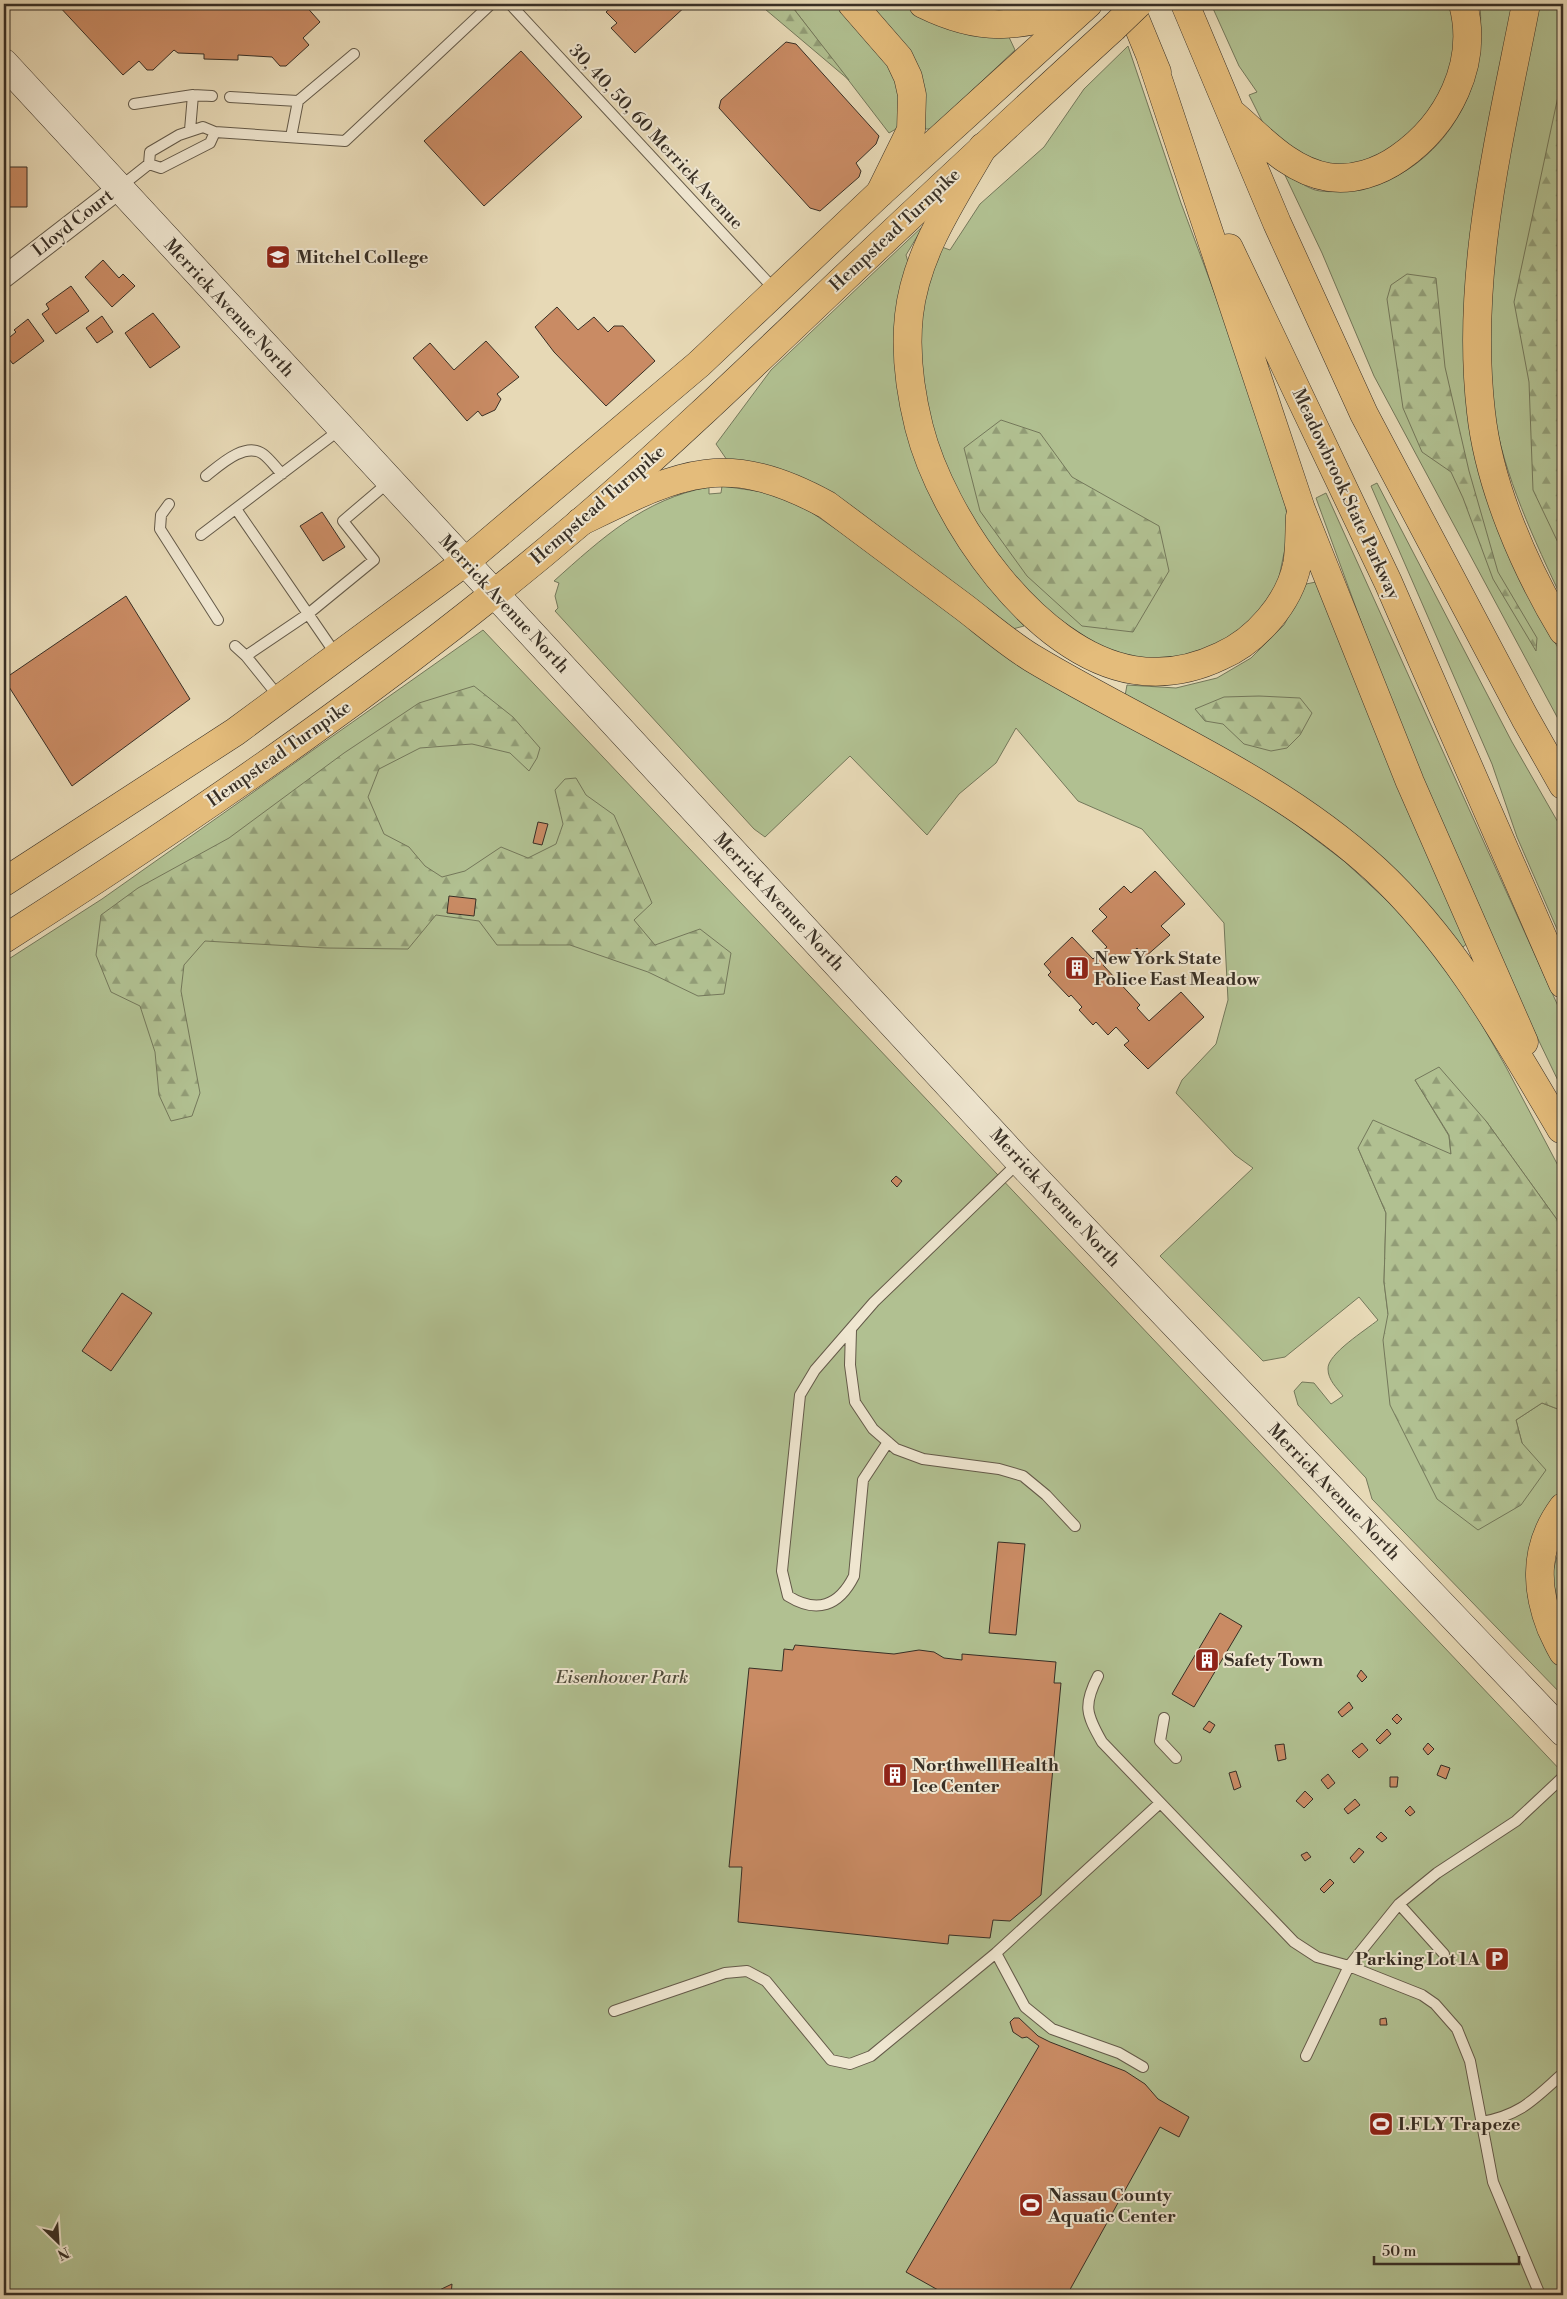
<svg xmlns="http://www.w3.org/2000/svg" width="1567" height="2299" font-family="'Libre Bodoni',serif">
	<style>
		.green { fill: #b1c091; stroke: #74785b }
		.forest { fill: url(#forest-firs); stroke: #74785b }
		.building { fill: #c98b64; stroke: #382f25 }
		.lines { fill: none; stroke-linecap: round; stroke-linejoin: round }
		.service-casing { stroke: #645a49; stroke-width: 12 }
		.minor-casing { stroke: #645a49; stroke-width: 23 }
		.secondary-casing { stroke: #382f25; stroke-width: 29 }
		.primary-casing { stroke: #382f25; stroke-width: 29 }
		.motorway-casing { stroke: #382f25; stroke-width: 29 }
		.service { stroke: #efe6d0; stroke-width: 10 }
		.minor { stroke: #efe6d0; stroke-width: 21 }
		.secondary { stroke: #efe6d0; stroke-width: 28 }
		.primary { stroke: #e4bc7b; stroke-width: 28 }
		.motorway { stroke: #e4bc7b; stroke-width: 28 }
		.primary-bridge-casing { stroke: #382f25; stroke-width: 29; stroke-linecap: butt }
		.primary-bridge { stroke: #e4bc7b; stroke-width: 28 }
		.labels { text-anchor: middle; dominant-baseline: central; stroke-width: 4; stroke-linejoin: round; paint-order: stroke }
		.street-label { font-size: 18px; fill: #382f25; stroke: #efe6d0 }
		.poi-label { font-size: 18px; font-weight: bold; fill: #382f25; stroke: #efe6d0; text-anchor: start }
		.park-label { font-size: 18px; font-style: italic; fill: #504c3b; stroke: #efe6d0 }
	</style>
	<defs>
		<pattern id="forest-firs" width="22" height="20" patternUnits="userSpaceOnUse" patternTransform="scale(1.25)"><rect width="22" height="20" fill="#b1c091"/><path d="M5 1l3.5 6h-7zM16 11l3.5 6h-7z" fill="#919c76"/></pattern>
	</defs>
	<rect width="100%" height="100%" fill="#e7d9b6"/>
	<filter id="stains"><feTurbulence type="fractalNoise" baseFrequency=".004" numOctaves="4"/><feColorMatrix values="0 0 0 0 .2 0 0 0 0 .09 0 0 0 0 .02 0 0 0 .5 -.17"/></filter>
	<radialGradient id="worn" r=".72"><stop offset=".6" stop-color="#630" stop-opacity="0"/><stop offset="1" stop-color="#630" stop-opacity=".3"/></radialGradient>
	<path class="green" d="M790 4H842L894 68 904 102 901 126 889 133Z
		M863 4H905L939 25 1008 35 1015 50 931 129H925L924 118Z
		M942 4H1019L1016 5V16Z
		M1211 4H1457V60L1442 103 1380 161 1337 170 1297 160 1265 127 1249 95 1257 92 1239 66Z
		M1479 4H1519L1468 345 1526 589 1563 657V728L1374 376 1322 253 1283 171C1293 177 1308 190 1320 191 1407 200 1479 123 1480 38 1480 27 1482 14 1479 4Z
		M1538 4H1563V601C1534 539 1504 477 1493 409 1472 284 1514 128 1538 4Z
		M1128 46 1181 203 1280 469 1289 529 1277 587 1247 627 1208 653 1168 663 1113 655 1047 611 1008 575 974 525 944 465 926 410 920 358 921 305 939 246 950 250 980 204 1044 147 1084 89Z
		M924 225 906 255 910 269 909 436 943 519 998 598 1024 626 1009 630 727 460 716 444 771 370Z
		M1377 483 1512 742 1563 831V943L1517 837 1492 764 1371 486Z
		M722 486 770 493 808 510 849 538 1018 664 1270 805 1344 861 1408 920 1461 988 1506 1067 1563 1175V1228L1486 1121 1415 1080 1449 1136 1451 1155 1408 1135 1358 1148 1386 1213 1384 1282 1388 1314 1522 1443 1516 1420 1542 1403 1563 1411V1491L1559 1494 1531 1544 1528 1597 1544 1645 1563 1671V1696L1372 1499 1366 1478 1298 1405 1294 1391 1302 1382 1314 1383 1331 1404 1343 1396C1337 1388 1328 1380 1328 1369 1327 1354 1366 1330 1378 1320L1359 1297 1285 1357 1263 1361 1160 1256 1253 1168 1235 1155 1176 1093 1182 1080 1216 1044 1228 1000 1224 923 1142 829 1078 801 1016 728 996 763 959 794 927 835 850 756 765 837 754 829 555 611 558 608 555 596 559 583 554 581C602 538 644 499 709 487V494L721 493Z
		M1326 493 1563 1017V1091L1513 987 1391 704 1316 498Z
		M1316 582 1468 943 1459 950 1431 911 1125 696 1127 685 1176 688 1217 678 1251 658 1284 625 1306 584Z
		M483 630 1563 1773V2295H4V962L102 899Z
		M1563 1534V1628L1552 1575Z"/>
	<path class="forest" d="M759 4H790L849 80Z
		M1563 73V553L1533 490 1529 382 1514 302Z
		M1407 274 1436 278 1445 367 1469 471 1498 572 1537 638 1536 651 1493 579 1463 498 1451 472 1422 452 1403 408 1387 299 1391 285Z
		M1001 420 1040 433 1072 477 1159 526 1169 571 1133 632 1082 626 1027 576 980 511 964 448Z
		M474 686 513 717 540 748 537 758 529 771 510 753 472 744 420 748 379 769 368 797 384 834 409 847 425 866 442 877 465 871 501 847 528 858 556 844 563 824 555 790 565 779 576 778 586 795 614 815 652 903 634 920 655 945 700 929 731 953 724 994 698 996 648 972 570 945H497L479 921 436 915 408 949 326 948 205 941 184 965 181 991 200 1093 192 1116 171 1121 159 1095 155 1052 140 1006 111 992 96 955 101 915 138 888 229 838 344 753 419 703Z
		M1259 696 1300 698 1312 713 1300 735 1287 748 1271 751 1244 744 1223 724 1205 721 1195 709 1224 697Z
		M1439 1067 1486 1121 1563 1228V1411L1542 1403 1516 1420 1522 1443 1546 1470 1521 1505 1478 1530 1437 1499 1390 1405 1383 1340 1388 1314 1384 1282 1386 1213 1358 1148 1373 1120 1451 1154 1449 1135 1415 1080Z"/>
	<path class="building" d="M57 4H304L320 22 303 38 309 45 286 66H280L272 57 238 55V60L204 59V54L178 53 174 50 153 70H147L139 61 123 75Z
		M559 4H573L566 10Z
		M615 4H688L635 53 611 28 617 23 606 12Z
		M786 42 796 44 879 136 876 144 856 163 861 171 859 177 820 211 810 208 719 108 721 100Z
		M521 51 582 117 484 206 424 141Z
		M4 167H27V207H4Z
		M103 260 119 278 123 274 135 286 112 307 85 277Z
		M71 286 89 311 56 334 42 314 49 309 46 304Z
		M557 307 578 330 594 317 608 332 614 326H623L655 361 606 406 554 352 535 327Z
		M153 313 180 347 150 368 125 333Z
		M102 316 113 332 97 343 86 328Z
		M28 319 44 341 13 364 4 353V342L16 332 14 330Z
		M486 341 519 377 497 394 501 399 495 410 482 416 478 411 467 421 413 358 430 343 454 370Z
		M322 512 345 547 323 561 300 526Z
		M126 596 190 699 72 786 4 679Z
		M538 822 548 824 542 845 533 843Z
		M1155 871 1185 904 1161 926 1170 935 1145 957 1137 948 1122 962 1115 954 1103 965 1140 1005 1137 1008 1149 1021 1181 992 1204 1017 1148 1069 1124 1045 1129 1041 1116 1027 1108 1035 1096 1022 1093 1025 1079 1010 1082 1007 1071 995 1069 997 1048 975 1051 972 1044 964 1072 937 1093 959 1107 947 1092 931 1107 917 1099 909 1124 886 1131 893Z
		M449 896 476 899 474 916 447 913Z
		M896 1176 902 1181 897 1187 891 1181Z
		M122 1293 152 1313 111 1371 82 1351Z
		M998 1542 1025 1544 1016 1635 989 1633Z
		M1220 1613 1242 1626 1194 1707 1172 1694Z
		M795 1645 894 1654 919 1650 934 1652 944 1658 962 1660V1654L1056 1662 1054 1683H1061L1041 1895 1010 1921 993 1920 990 1938 949 1935 948 1944 738 1922 742 1867H729L749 1668 782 1671 784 1649 793 1650Z
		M1361 1670 1367 1677 1362 1682 1357 1676Z
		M1349 1702 1353 1708 1342 1717 1338 1712Z
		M1397 1714 1402 1719 1397 1724 1392 1719Z
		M1209 1721 1215 1725 1210 1733 1203 1729Z
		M1387 1729 1391 1734 1380 1744 1376 1740Z
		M1362 1743 1368 1750 1359 1758 1352 1751Z
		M1428 1743 1434 1749 1428 1755 1423 1749Z
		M1284 1744 1286 1759 1278 1761 1275 1745Z
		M1441 1765 1450 1768 1446 1779 1437 1775Z
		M1236 1771 1241 1787 1234 1790 1229 1773Z
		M1328 1774 1335 1783 1328 1789 1321 1780Z
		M1390 1777H1398L1397 1787H1390Z
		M1305 1791 1313 1799 1304 1808 1296 1801Z
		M1355 1799 1360 1805 1348 1814 1344 1809Z
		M1410 1806 1415 1812 1410 1816 1405 1811Z
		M1381 1832 1387 1838 1382 1842 1376 1837Z
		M1359 1848 1364 1852 1354 1863 1350 1858Z
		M1307 1852 1311 1857 1305 1861 1301 1855Z
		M1330 1879 1334 1883 1324 1893 1320 1889Z
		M1014 2018H1019L1038 2036 1050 2042 1125 2071 1145 2084 1158 2099 1189 2117 1179 2137 1160 2127 1067 2295H947L906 2272 1039 2046 1027 2037 1022 2038 1013 2032 1010 2022Z
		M1386 2018 1387 2025H1380V2019Z
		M452 2284 451 2295H429Z"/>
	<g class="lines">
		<defs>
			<path id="service" d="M510 4 775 290
				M230 97 298 101
				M134 104 193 95 212 96
				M190 130 193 95
				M291 137 298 101 354 54
				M149 164 161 168 210 143 215 132
				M120 187 149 164 150 152 179 135 203 127 215 132 345 141 491 4
				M206 476C219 466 245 441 263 454 270 459 276 468 282 474
				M169 504 161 515 160 529 218 620
				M236 509 337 656
				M201 535 342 428
				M235 646 246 656 279 697
				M246 656 308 614 374 560 343 521 390 481
				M851 1330 850 1365 855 1402 873 1429 896 1449 923 1459 999 1469 1023 1476 1046 1495 1075 1526
				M888 1442 863 1480 854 1576C839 1606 817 1614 788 1596L782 1571 800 1395 815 1370 874 1302 1019 1162
				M1098 1676C1083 1705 1086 1714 1102 1742L1294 1942 1317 1957 1349 1966 1422 1995 1435 2004 1457 2029 1470 2061 1493 2182 1540 2295
				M1164 1718 1160 1741 1176 1758
				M1399 1904 1444 1954
				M996 1953 1025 2007 1052 2029 1119 2053 1143 2067
				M614 2011 725 1973 747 1971 766 1981 831 2060 850 2064 871 2056 996 1953 1160 1803
				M1306 2056 1349 1966 1399 1904 1437 1873 1516 1821 1563 1777
				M1482 2122C1520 2115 1532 2101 1560 2076"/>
			<path id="minor" d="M4 277 119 188"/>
			<path id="secondary" d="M4 63 1019 1161 1563 1732"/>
			<path id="primary" d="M4 882 235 732 465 562 699 364 880 193 1088 4
				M4 939C205 811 402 675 583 520 671 444 754 364 838 284 929 198 1020 113 1113 28"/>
			<path id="motorway" d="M852 4 899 58 908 77 912 95 911 130 880 193
				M923 4C986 35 1018 25 1082 9
				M1129 4 1157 72
				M1185 4 1277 223 1364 414 1525 718 1563 785
				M1526 4C1500 137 1465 275 1481 412 1489 486 1525 568 1563 631
				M1150 55 1301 509 1410 782 1524 1042
				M1234 115C1262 139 1290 171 1328 177 1353 181 1379 172 1399 158 1448 124 1479 64 1463 4
				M983 147C953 200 916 252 909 315 905 351 910 391 919 427 942 518 1035 654 1134 670 1165 675 1194 669 1221 656 1256 641 1289 603 1297 565 1300 549 1299 532 1300 516
				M1229 248 1388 582 1563 984
				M580 522C677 475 723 448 827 505 873 539 919 574 965 608 987 625 1009 644 1032 658 1147 727 1276 778 1376 870 1454 942 1507 1038 1561 1129
				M1563 1507C1535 1545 1534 1585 1551 1628 1555 1636 1558 1644 1563 1652"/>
		</defs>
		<use href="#service" class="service-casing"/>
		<use href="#minor" class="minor-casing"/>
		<use href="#secondary" class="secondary-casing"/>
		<use href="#primary" class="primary-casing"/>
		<use href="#motorway" class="motorway-casing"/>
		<use href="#service" class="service"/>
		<use href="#minor" class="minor"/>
		<use href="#secondary" class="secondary"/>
		<use href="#primary" class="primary"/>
		<use href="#motorway" class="motorway"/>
		<defs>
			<path id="primary-bridge" d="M1113 28 1138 4"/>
		</defs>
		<use href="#primary-bridge" class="primary-bridge-casing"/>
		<use href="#primary-bridge" class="primary-bridge"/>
	</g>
	<defs>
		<symbol id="school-square" viewBox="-11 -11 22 22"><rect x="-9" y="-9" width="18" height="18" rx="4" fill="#8f2418" stroke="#efe6d0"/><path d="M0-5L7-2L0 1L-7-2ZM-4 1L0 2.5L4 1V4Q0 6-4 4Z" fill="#fff"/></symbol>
		<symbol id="building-square" viewBox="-11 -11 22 22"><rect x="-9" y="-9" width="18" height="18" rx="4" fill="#8f2418" stroke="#efe6d0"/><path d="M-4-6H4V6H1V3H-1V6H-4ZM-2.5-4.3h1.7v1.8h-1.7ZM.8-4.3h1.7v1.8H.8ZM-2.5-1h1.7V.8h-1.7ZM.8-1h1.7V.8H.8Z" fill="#fff"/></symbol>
		<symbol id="parking-square" viewBox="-11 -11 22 22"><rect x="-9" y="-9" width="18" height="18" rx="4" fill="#8f2418" stroke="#efe6d0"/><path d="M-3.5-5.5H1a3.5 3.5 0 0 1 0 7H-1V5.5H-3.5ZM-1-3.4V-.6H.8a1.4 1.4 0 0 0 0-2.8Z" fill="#fff"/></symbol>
		<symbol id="stadium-square" viewBox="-11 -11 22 22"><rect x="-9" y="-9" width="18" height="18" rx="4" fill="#8f2418" stroke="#efe6d0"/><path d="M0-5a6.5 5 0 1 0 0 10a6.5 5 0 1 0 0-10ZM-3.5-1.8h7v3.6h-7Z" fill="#fff"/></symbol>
	</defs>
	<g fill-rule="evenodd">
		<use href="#school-square" x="264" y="243" width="28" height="28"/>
		<use href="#building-square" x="1063" y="954" width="28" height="28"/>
		<use href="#building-square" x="1193" y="1646" width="28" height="28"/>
		<use href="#building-square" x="881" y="1761" width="28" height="28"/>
		<use href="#parking-square" x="1483" y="1945" width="28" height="28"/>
		<use href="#stadium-square" x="1367" y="2110" width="28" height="28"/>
		<use href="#stadium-square" x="1017" y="2191" width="28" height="28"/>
	</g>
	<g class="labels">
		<g class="street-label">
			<text transform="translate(656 137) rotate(47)">30, 40, 50, 60 Merrick Avenue</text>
			<text transform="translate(73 223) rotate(-38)">Lloyd Court</text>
			<text transform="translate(895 230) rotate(-43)">Hempstead Turnpike</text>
			<text transform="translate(229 308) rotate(47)">Merrick Avenue North</text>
			<text transform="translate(1346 494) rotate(65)">Meadowbrook State Parkway</text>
			<text transform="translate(598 505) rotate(-41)">Hempstead Turnpike</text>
			<text transform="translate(504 604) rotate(47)">Merrick Avenue North</text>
			<text transform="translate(279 754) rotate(-35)">Hempstead Turnpike</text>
			<text transform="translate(779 902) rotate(47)">Merrick Avenue North</text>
			<text transform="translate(1055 1198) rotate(47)">Merrick Avenue North</text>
			<text transform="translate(1334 1492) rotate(46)">Merrick Avenue North</text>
		</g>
		<g class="poi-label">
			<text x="296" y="257">Mitchel College</text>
			<text x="1094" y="958">New York State<tspan x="1094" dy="21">Police East Meadow</tspan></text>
			<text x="1224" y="1660">Safety Town</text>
			<text x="912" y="1765">Northwell Health<tspan x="912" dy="21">Ice Center</tspan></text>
			<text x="1480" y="1959" text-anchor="end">Parking Lot 1A</text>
			<text x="1398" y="2124">I.FLY Trapeze</text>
			<text x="1048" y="2195">Nassau County<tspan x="1048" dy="21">Aquatic Center</tspan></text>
		</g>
		<g class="park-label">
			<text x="622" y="1677">Eisenhower Park</text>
		</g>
	</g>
	<rect width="1567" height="2299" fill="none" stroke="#e7d9b6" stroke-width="20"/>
	<rect x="5" y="5" width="1557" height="2289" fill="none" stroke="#382f25" stroke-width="2.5"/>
	<rect x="10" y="10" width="1547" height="2279" fill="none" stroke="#382f25"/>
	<g transform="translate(58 2242) rotate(155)" stroke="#efe6d0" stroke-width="4" paint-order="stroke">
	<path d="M0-4L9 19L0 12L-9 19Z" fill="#382f25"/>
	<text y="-8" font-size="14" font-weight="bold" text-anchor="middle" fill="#382f25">N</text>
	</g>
	<path d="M1374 2256v8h145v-8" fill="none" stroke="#382f25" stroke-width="2.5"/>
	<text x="1382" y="2256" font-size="15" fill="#382f25" stroke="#efe6d0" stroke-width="4" paint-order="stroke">50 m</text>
	<rect width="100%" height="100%" filter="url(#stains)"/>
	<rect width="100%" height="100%" fill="url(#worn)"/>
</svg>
